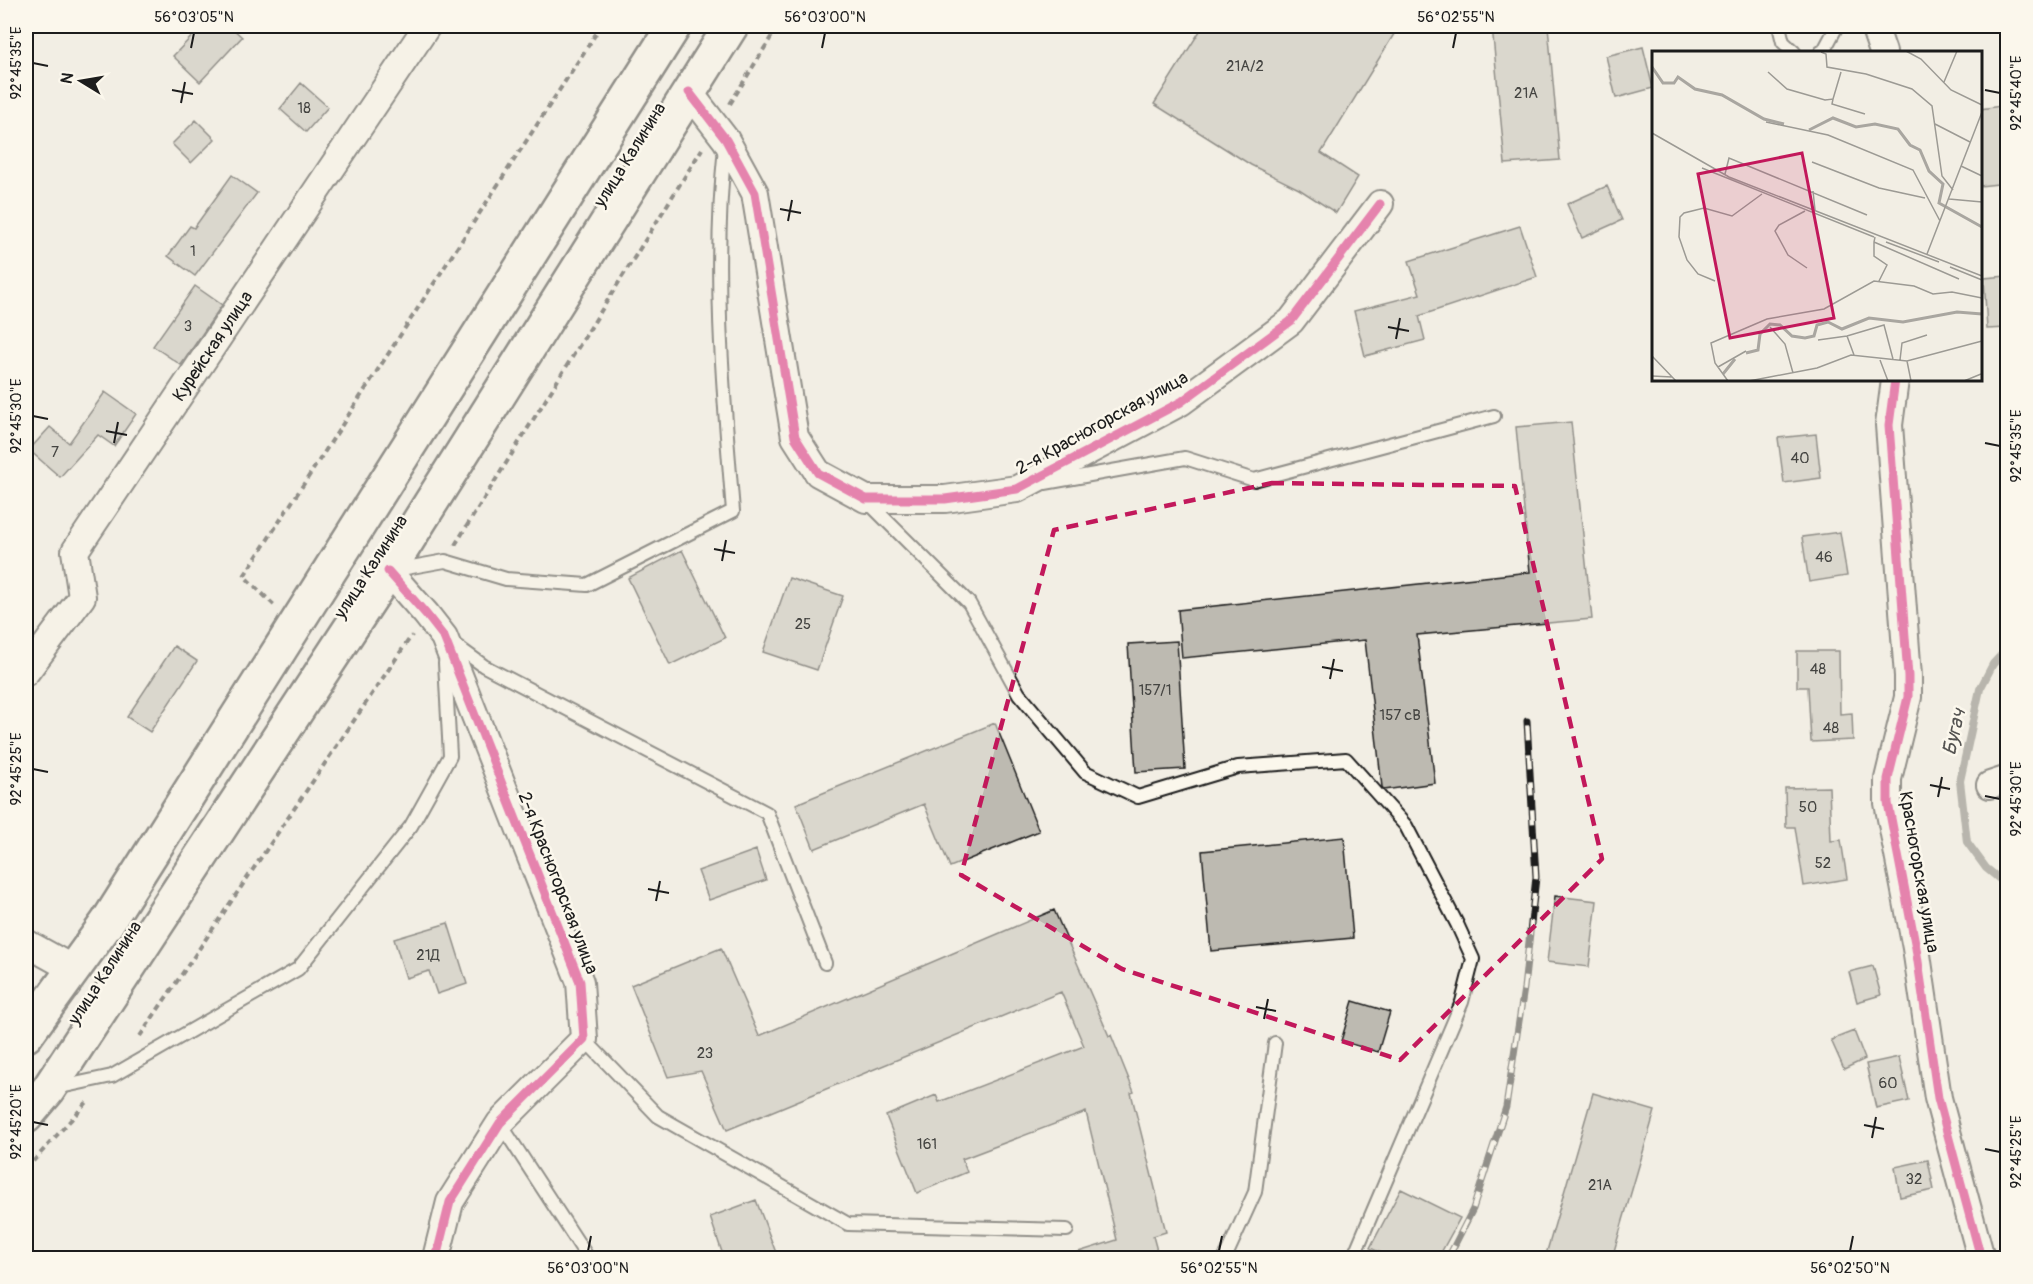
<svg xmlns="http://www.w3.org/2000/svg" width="2033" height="1284" font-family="Pangolin,sans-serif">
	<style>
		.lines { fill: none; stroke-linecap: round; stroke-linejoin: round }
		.stream { stroke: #716f6b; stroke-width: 8 }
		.building { fill: #bdbab1; stroke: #1c1c1c; stroke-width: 1.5 }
		.lane-casing { stroke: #1c1c1c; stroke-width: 16 }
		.street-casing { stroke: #1c1c1c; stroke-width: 30 }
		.primary-casing { stroke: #1c1c1c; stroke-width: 38 }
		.path { stroke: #1c1c1c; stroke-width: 4; stroke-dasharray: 6 4.5; stroke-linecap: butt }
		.lane { stroke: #fbf7ec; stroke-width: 12 }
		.street { stroke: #fbf7ec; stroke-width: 26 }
		.primary { stroke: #fbf7ec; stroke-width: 33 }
		.rail-casing { stroke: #1c1c1c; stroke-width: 7 }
		.rail { stroke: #fbf7ec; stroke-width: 4.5; stroke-dasharray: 14; stroke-linecap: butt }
		.cycleway-casing { stroke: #fbf7ec; stroke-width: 13 }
		.cycleway { stroke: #d6006c; stroke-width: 9 }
		.marked { fill: none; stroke: #c2185b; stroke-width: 4.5; stroke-dasharray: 12 8; stroke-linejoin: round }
		.ticks { fill: none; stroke: #1c1c1c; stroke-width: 2 }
		.labels { text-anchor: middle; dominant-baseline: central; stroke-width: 5; stroke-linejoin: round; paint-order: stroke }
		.number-label { font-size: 15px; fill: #444441 }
		.street-label { font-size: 18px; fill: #1c1c1c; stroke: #fbf7ec }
		.water-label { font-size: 20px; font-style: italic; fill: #545351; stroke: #fbf7ec }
		.inset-river { fill: none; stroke: #a9a6a0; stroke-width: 3 }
		.inset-road { fill: none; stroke: #9c9a94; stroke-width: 1.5 }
		.view { fill: #c2185b; fill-opacity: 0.15; stroke: #c2185b; stroke-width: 3 }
		.inset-edge { fill: none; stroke: #1c1c1c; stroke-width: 3 }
		.neatline { fill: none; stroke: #1c1c1c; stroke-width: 2 }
		.ticks-label { font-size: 15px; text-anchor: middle; fill: #1c1c1c }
	</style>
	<rect width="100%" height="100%" fill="#f2eee4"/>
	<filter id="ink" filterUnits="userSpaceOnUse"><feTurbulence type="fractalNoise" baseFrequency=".0167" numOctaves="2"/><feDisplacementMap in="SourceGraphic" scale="12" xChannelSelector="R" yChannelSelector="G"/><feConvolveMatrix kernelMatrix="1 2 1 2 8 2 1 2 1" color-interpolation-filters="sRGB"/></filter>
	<g filter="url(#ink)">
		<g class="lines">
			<path class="stream" d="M2008 648 1993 664 1980 689 1960 781 1967 842 1986 868 2008 886"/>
		</g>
		<path class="building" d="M202 26H230L242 37 200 82 173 56Z
			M1203 26H1399L1321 153 1358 177 1336 213 1299 189 1251 165 1154 104Z
			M1492 26H1548L1560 160 1505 164Z
			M1643 47 1653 88 1616 98 1606 56Z
			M301 83 328 107 306 132 280 109Z
			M2001 106 2007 152V183L1980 186V109Z
			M196 120 215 139 191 163 172 144Z
			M232 175 257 193 195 276 168 256 190 226 194 228Z
			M1607 186 1622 220 1582 238 1567 204Z
			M1520 226 1537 277 1419 316 1425 340 1365 356 1354 311 1420 294 1409 261Z
			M2007 276V328L1987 329 1984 278Z
			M195 286 222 305 181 365 153 346Z
			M105 392 136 414 114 446 98 435 60 477 29 450 50 427 69 443Z
			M1571 422 1592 619 1417 635 1435 783 1384 790 1382 787 1365 640 1182 658 1178 610 1530 572 1516 427Z
			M1816 434 1821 478 1784 483 1778 438Z
			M1840 532 1847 576 1809 582 1802 537Z
			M682 550 725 638 670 665 628 578Z
			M789 578 843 596 817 670 763 652Z
			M1177 641 1185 769 1136 772 1128 644Z
			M174 646 197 661 150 732 127 717Z
			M1797 651H1839L1840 714 1852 713 1853 740 1811 742 1808 687H1797Z
			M995 723 1039 831 950 867 924 804 814 849 796 804Z
			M1829 787 1831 841 1841 840 1847 879 1804 886 1795 827H1786L1785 788Z
			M1344 837 1353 938 1211 951 1202 851Z
			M756 850 766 880 709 900 698 871Z
			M1555 896 1597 901 1589 967 1547 962Z
			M1054 910 1109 1036 1111 1035 1134 1092 1131 1093 1166 1232 1153 1236 1159 1258H1076L1075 1253 1117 1240 1086 1112 962 1159 967 1172 917 1193 886 1116 936 1095 939 1102 1084 1046 1061 992 727 1130 701 1071 668 1077 631 985 721 948 759 1036Z
			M448 923 467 984 437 994 429 971 406 978 394 939Z
			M1873 966 1881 995 1857 1002 1849 972Z
			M1353 1001 1390 1012 1378 1052 1341 1041Z
			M1854 1031 1865 1059 1844 1069 1831 1040Z
			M1899 1057 1909 1101 1876 1108 1866 1064Z
			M1593 1093 1655 1111 1612 1258H1545Z
			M1928 1160 1934 1190 1900 1197 1895 1167Z
			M1401 1189 1460 1218 1438 1258H1393L1370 1248Z
			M756 1200 778 1258H724L710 1217Z"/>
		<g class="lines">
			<defs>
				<path id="lane" d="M1779 26 1783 42 1794 52
					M1821 52H1823L1837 26
					M1045 483 1185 458 1254 480 1494 416
					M866 500 969 603 1019 694 1085 772 1138 797 1238 767 1346 759 1406 826 1457 924 1473 959 1462 1002 1353 1258
					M395 570 445 561 506 579 587 585 733 511C723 391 712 268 725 147
					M451 642 484 666 767 813 825 963
					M584 1039 658 1116 848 1224 1067 1230
					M56 1088 112 1076 298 969 411 826 450 756 445 663
					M500 1123 588 1258
					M1225 1258 1255 1192 1275 1043"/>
				<g id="street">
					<path d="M1874 26 1883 52"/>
					<path d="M689 92 726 140 755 193 795 437 818 473 866 499H945L1017 489 1181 402 1291 321 1380 204"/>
					<path d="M1895 380 1889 425 1908 676V697L1888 779V803L1916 948 1938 1098 1981 1258"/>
					<path d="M388 571 426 614 444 637 580 982 584 1039 500 1123 450 1202 436 1258"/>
					<path id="s1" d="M26 672 82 597 75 551 427 26"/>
					<path d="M1990 785 2008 779"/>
					<path d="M26 943 73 969"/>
				</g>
				<path id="primary" d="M26 1035 107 923 674 26
					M26 1116 48 1090 388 571 731 26"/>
			</defs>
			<use href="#lane" class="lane-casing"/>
			<use href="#street" class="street-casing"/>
			<use href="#primary" class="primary-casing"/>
			<path class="path" d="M730 104 778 26
				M455 545 702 149
				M274 605 244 576 601 26
				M140 1036 412 635
				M26 1169 89 1100"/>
			<use href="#lane" class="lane"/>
			<use href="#street" class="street"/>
			<use href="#primary" class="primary"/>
			<defs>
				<path id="rail" d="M1448 1258 1473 1209 1506 1107 1524 988 1536 877 1527 721"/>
			</defs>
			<use href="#rail" class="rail-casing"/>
			<use href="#rail" class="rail"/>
			<defs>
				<path id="cycleway" d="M689 92 726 140 755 193 795 437 818 473 866 499H945L1017 489 1181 402 1291 321 1380 204
					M1895 380 1889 425 1908 676V697L1888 779V803L1916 948 1938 1098 1981 1258
					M388 571 426 614 444 637 580 982 584 1039 500 1123 450 1202 436 1258"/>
			</defs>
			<use href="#cycleway" class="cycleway-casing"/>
			<use href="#cycleway" class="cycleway"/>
		</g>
	</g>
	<path d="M0 0H2033V1284H0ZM1272 483 1515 486 1602 859 1400 1060 1122 969 961 875 1054 530Z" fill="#f2eee4" fill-opacity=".55" fill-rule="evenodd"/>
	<path class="marked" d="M1272 483 1515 486 1602 859 1400 1060 1122 969 961 875 1054 530Z"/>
	<path class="ticks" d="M191 48 194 33M822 48 825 33M1453 48 1456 33M33 63 48 66M172 90 193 94M1985 90 2000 93M181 103 185 82M780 209 801 213M788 221 792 200M1388 327 1409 331M1396 339 1400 318M33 416 48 419M106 431 127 435M114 443 118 422M1985 443 2000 446M714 549 735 553M722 561 726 540M1322 667 1343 671M1330 679 1334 659M33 769 48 772M1930 785 1950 789M1985 796 2000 799M1938 797 1942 777M648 889 669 893M656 901 660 881M1256 1007 1276 1011M1264 1019 1268 999M33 1122 48 1125M1864 1125 1884 1129M1872 1138 1876 1117M1985 1149 2000 1152M588 1251 591 1236M1219 1251 1222 1236M1850 1251 1853 1236"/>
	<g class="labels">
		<g class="number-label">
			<text x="1245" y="66">21А/2</text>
			<text x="1526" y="93">21А</text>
			<text x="304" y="108">18</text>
			<text x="193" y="251">1</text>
			<text x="188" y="326">3</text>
			<text x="55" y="452">7</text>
			<text x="1800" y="458">40</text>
			<text x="1824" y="557">46</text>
			<text x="803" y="624">25</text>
			<text x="1818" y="669">48</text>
			<text x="1155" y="690">157/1</text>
			<text x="1400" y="715">157 сВ</text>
			<text x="1831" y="728">48</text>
			<text x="1808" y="807">50</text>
			<text x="1823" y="863">52</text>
			<text x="428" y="955">21Д</text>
			<text x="705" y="1053">23</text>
			<text x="1888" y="1083">60</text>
			<text x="927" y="1144">161</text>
			<text x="1914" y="1179">32</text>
			<text x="1600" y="1185">21А</text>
		</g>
		<g class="street-label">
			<text transform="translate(630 155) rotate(-58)">улица Калинина</text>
			<text stroke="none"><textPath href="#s1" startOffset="387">Курейская улица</textPath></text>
			<text transform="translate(1102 423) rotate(-29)">2-я Красногорская улица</text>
			<text transform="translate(371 567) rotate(-57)">улица Калинина</text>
			<text transform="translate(1919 872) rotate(80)">Красногорская улица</text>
			<text transform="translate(558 883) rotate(69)">2-я Красногорская улица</text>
			<text transform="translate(105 973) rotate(-57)">улица Калинина</text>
		</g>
		<g class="water-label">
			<text transform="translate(1954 732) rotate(-77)">Бугач</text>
		</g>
	</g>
	<g transform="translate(1652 51)">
		<rect width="330" height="330" fill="#f2eee4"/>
		<path class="inset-river" d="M0 16 11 32H22L26 26 43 38 70 44 112 68 132 73M157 79 181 67 204 76 223 73 246 78 258 94 268 99 277 120 291 133 287 152 330 176M94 302 106 299 108 283 118 273 128 274 140 285 153 287 162 285 165 274 176 271 190 278 217 267 251 271 305 261 330 263M71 323 83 308"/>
		<path class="inset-road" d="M254 0 269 8 299 39 330 54M169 1 174 3 175 16 214 23 260 38 280 55 290 125 301 139M116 21 135 38 173 49 181 48 180 53 213 63M292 31 305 0M181 48 189 21M114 71 176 84 261 119 288 170M283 73 318 91M0 82 77 126 330 225M160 111 227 137 273 147M309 115 330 125M50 117 222 186M73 123 77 107 215 164M161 140 163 159M297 148 330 151M153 160 127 174 123 180 136 204 155 217M223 186 222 191 307 228M222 191V205L235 214 227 230M234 191 287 211M275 203 330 61M298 216 330 229M63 230 46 223 35 209 27 186 28 166 32 162 52 157 80 165 110 143M118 276 133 293 141 322M195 285 202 304M166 289 195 285 232 274 241 308M0 305 24 330M228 309 236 330M248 309 250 292 275 284M255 310 259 330M66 316 94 300M0 325 20 326M76 330 63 312 59 292 115 268 172 258 222 230 262 235 281 243 300 241 330 247M97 330 165 317 199 304 255 310 330 290M312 330 329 323"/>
		<path class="view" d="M150 102 182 267 78 287 46 123Z"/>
		<rect width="330" height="330" class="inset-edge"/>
	</g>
	<rect width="2033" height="1284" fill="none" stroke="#fbf7ec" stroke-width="66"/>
	<g transform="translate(81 81) rotate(281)" stroke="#fbf7ec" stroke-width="4.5" paint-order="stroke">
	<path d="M0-4.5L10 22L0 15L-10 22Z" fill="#1c1c1c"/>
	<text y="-9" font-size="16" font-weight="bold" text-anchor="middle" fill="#1c1c1c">N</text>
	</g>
	<rect x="33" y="33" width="1967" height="1218" class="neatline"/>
	<g class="ticks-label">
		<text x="194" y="22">56°03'05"N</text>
		<text x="825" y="22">56°03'00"N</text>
		<text x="1456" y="22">56°02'55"N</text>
		<text transform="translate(16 63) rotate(-90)" y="5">92°45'35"E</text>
		<text transform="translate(2016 93) rotate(-90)" y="5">92°45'40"E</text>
		<text transform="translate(16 416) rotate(-90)" y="5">92°45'30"E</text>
		<text transform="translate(2016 446) rotate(-90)" y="5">92°45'35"E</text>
		<text transform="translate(16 769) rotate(-90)" y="5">92°45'25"E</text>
		<text transform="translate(2016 799) rotate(-90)" y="5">92°45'30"E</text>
		<text transform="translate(16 1122) rotate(-90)" y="5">92°45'20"E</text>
		<text transform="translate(2016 1152) rotate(-90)" y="5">92°45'25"E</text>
		<text x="588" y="1273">56°03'00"N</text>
		<text x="1219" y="1273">56°02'55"N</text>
		<text x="1850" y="1273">56°02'50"N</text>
	</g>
</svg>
